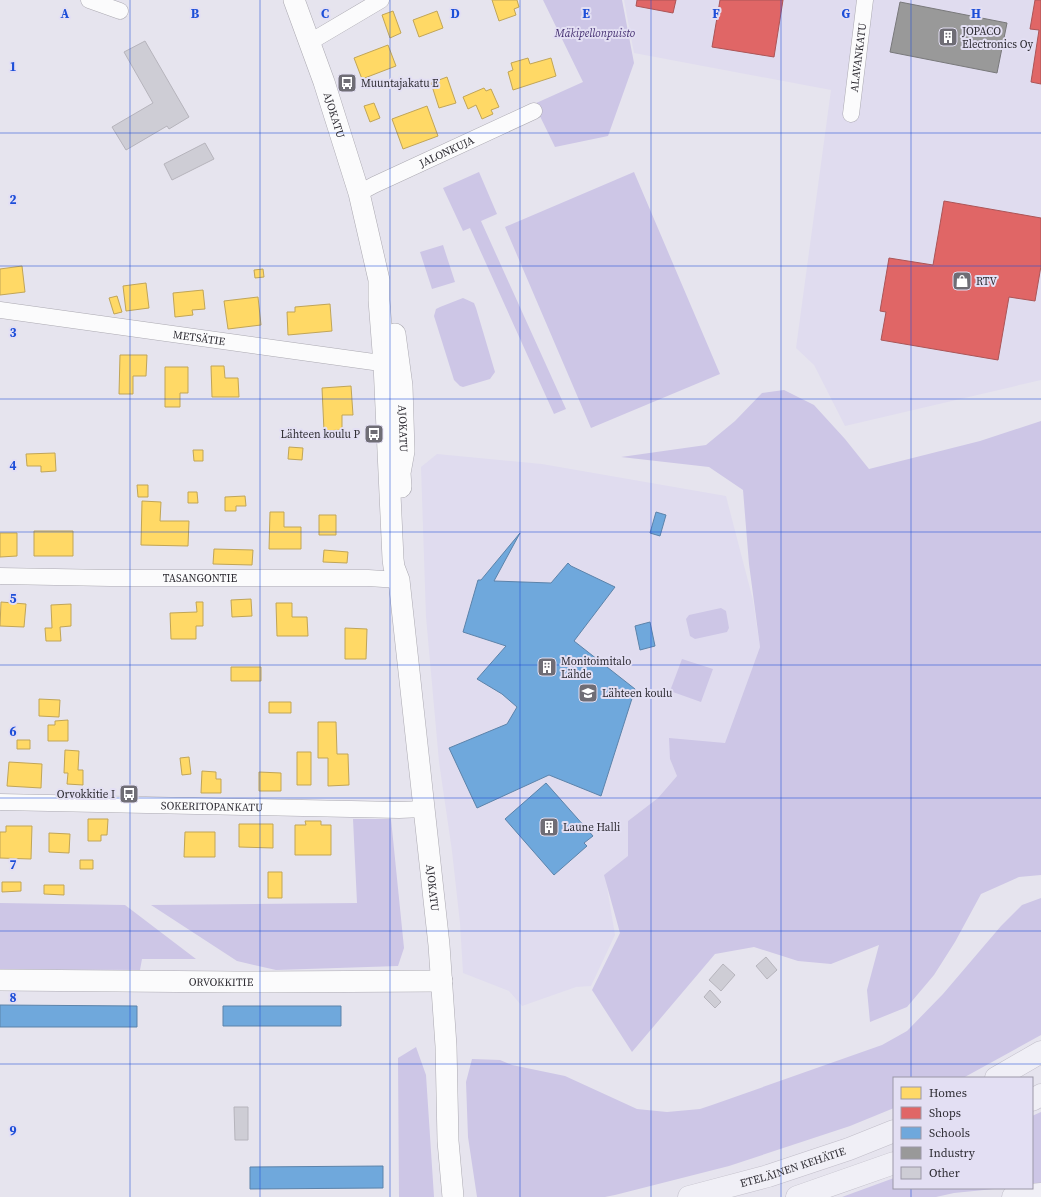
<svg xmlns="http://www.w3.org/2000/svg" width="1041" height="1197" font-family="'Source Serif 4',serif">
	<style>
		.built { fill: #e0dcef }
		.green { fill: #cdc6e6 }
		.homes { fill: #ffd966; stroke: #c1a557 }
		.shops { fill: #e06666; stroke: #ab5557 }
		.schools { fill: #6fa8dc; stroke: #5c83aa }
		.industry { fill: #999; stroke: #79797b }
		.building { fill: #cecdd5; stroke: #b6b4bc }
		.lines { fill: none; stroke-linecap: round; stroke-linejoin: round }
		.minor-casing { stroke: #aba9b1; stroke-width: 17 }
		.tertiary-casing { stroke: #aba9b1; stroke-width: 22 }
		.motorway-casing { stroke: #c1bec9; stroke-width: 23 }
		.minor { stroke: #fbfbfc; stroke-width: 16 }
		.tertiary { stroke: #fbfbfc; stroke-width: 21 }
		.motorway { stroke: #f0eff6; stroke-width: 22 }
		.grid { fill: none; stroke: #1d4ed8; stroke-width: 1; stroke-opacity: 0.55 }
		.labels { text-anchor: middle; dominant-baseline: central; stroke-width: 4; stroke-linejoin: round; paint-order: stroke }
		.poi-label { font-size: 11px; fill: #2f2d34; stroke: #e3dff3; text-anchor: start }
		.park-label { font-size: 11px; font-style: italic; fill: #442f70; stroke: #e3dff3 }
		.street-label { font-size: 11px; fill: #2f2d34; stroke: #e3dff3 }
		.grid-label { font-size: 13px; text-anchor: middle; font-weight: bold; fill: #1d4ed8; stroke: #e3dff3; stroke-width: 4; stroke-linejoin: round; paint-order: stroke }
	</style>
	<rect width="100%" height="100%" fill="#e6e4ee"/>
	<path class="built" d="M624 0H1041V380L845 426 814 365 796 348 831 90 634 53Z
		M437 454 542 464 726 496 753 600 760 647 725 743 670 759 677 776 658 798 628 821V857L605 875 615 935 591 986 576 987 522 1006 509 991 463 973 460 923 452 851 439 762 426 617 421 467Z"/>
	<path class="green" d="M543 0H622L634 63 608 136 555 147 534 104 583 82Z
		M479 172 497 214 481 221 566 409 554 414 470 228 463 231 443 188Z
		M634 172 720 374 591 428 505 227Z
		M443 245 455 282 432 289 420 252Z
		M463 298 474 303 476 308 495 372 490 379 463 387 460 386 454 380 434 316 436 309 440 307Z
		M784 390 814 405 845 439 869 469 980 441 1041 421V875L1019 877 981 894 955 942 934 975 907 1007 870 1022 867 990 879 945 831 964 798 961 754 947 715 954 632 1052 592 990 620 933 604 875 628 856V821L658 798 677 776 670 759 669 738 725 743 760 647 749 564 743 490 709 467 621 457 706 445 735 421 762 393Z
		M721 608 726 611 729 628 727 632 695 639 690 636 686 619 689 615Z
		M682 659 713 669 701 702 670 691Z
		M353 819H391L404 948 398 966 276 970 237 961 151 905 357 903Z
		M1041 898V1035L963 1078H894V1108L850 1126 729 1166 615 1195 605 1197H477L468 1137 466 1082 472 1059 500 1060 512 1065 565 1076 637 1109 667 1112 700 1109 712 1105 882 1045 907 1031 943 994 1001 926 1022 905Z
		M0 903 125 905 196 959H142L140 970 0 969Z
		M416 1047 426 1075 434 1197H399L398 1058Z
		M1041 1112V1184L1032 1185V1116Z
		M894 1178V1188H1004L954 1193 936 1197H842Z"/>
	<path class="homes" d="M492 0H517L519 7 514 9 516 15 499 21Z
		M393 11 401 33 390 38 382 15Z
		M437 11 443 28 419 37 413 20Z
		M388 45 396 66 362 79 354 58Z
		M528 58 530 64 551 58 556 76 513 90 508 72 513 70 511 63Z
		M447 77 456 103 439 108 431 83Z
		M484 88 486 91 491 89 499 107 491 110 493 114 482 119 476 105 468 109 463 97Z
		M374 103 380 118 370 122 364 106Z
		M427 106 438 136 403 149 392 119Z
		M22 266 25 292 0 295V269Z
		M263 269 264 277 255 278 254 270Z
		M146 283 149 308 126 311 123 286Z
		M203 290 205 309 192 310 193 315 175 317 173 293Z
		M117 296 122 312 114 314 109 298Z
		M258 297 261 325 228 329 224 301Z
		M330 304 332 331 288 335 287 312H295V307Z
		M120 355H147L146 376H133V394H119Z
		M211 366H224L225 378H238L239 397H212Z
		M165 367H188V393H180V407H165Z
		M351 386 353 415H342V430L324 431 322 388Z
		M289 447 303 448 302 460 288 459Z
		M193 450H203V461H194Z
		M55 453 56 471 41 472V466H27L26 454Z
		M137 485H148V497H138Z
		M188 492H197L198 503H188Z
		M245 496 246 506H236V511H225V497Z
		M142 501 161 502 160 521H189L188 546 141 545Z
		M270 512H284V527H301V549H269Z
		M319 515H336V535H319Z
		M34 531H73V556H34Z
		M0 533H17V556L0 557Z
		M214 549 253 550 252 565 213 564Z
		M324 550 348 552 347 563 323 562Z
		M251 599 252 616 232 617 231 600Z
		M1 602 26 604 24 627 0 626Z
		M196 602H203V626H196V639H171L170 613 197 612Z
		M276 603H292V617H307L308 636H277Z
		M71 604V626L60 627 61 641H46L45 628H52L51 605Z
		M345 628 367 629 366 659H345Z
		M231 667H261V681H231Z
		M39 699 60 700 59 717 39 716Z
		M269 702H291V713H269Z
		M68 720V741H48V725H55V721Z
		M318 722H336L337 754H348L349 785 328 786V758H318Z
		M17 740H30V749H17Z
		M65 750 79 751 78 770H83V785L67 784 68 773H64Z
		M297 752H311V785H297Z
		M189 757 191 774 182 775 180 758Z
		M9 762 42 764 41 788 7 786Z
		M202 771 216 772V779H221V793H201Z
		M259 772 281 773V791H259Z
		M88 819H108L107 835H101V841H88Z
		M305 821H321V825H331V855H295V825H306Z
		M239 824H273V848L239 847Z
		M6 826H32L31 859 0 858V832H6Z
		M185 832H215V857H184Z
		M49 833 70 834 69 853 49 852Z
		M80 860H93V869H80Z
		M268 872H282V898H268Z
		M2 882H21V891L2 892Z
		M44 885H64V895L44 894Z"/>
	<path class="shops" d="M637 0H676L673 13 636 6Z
		M720 0H783L774 57 712 47Z
		M1035 0H1041V84L1031 82 1039 30 1030 29Z
		M944 201 1041 218V266L1035 301 1009 297 998 360 881 340 886 312 880 311 889 258 933 265Z"/>
	<path class="schools" d="M656 512 666 515 660 536 650 533Z
		M520 533 494 581 551 583 568 563 571 566 615 587 574 641 635 689 601 796 549 775 477 808 449 748 507 724 517 707 502 694 477 679 506 646 463 632 478 580H481Z
		M650 622 655 646 640 650 635 626Z
		M546 783 593 836 584 843 587 846 554 875 505 819Z
		M0 1005 137 1006V1027H0Z
		M223 1006H341V1026H223Z
		M383 1166V1188L250 1189V1167Z"/>
	<path class="industry" d="M900 2 1007 23 997 73 890 52Z"/>
	<path class="building" d="M145 41 189 117 169 129 167 126 126 150 112 127 153 103 124 52Z
		M205 143 214 159 172 180 164 164Z
		M766 957 777 970 767 979 756 966Z
		M723 964 735 975 721 991 709 980Z
		M710 990 721 1002 715 1008 704 997Z
		M234 1107H248V1140H235Z"/>
	<g class="lines">
		<defs>
			<g id="minor">
				<path d="M89 0 120 11"/>
				<path d="M310 42 381 0"/>
				<path id="s1" d="M851 114 865 0"/>
				<path id="s2" d="M359 193 374 185 534 111"/>
				<path id="s3" d="M0 310 395 365"/>
				<path id="s4" d="M0 576 110 578H368L399 580"/>
				<path id="s5" d="M0 802 399 810 424 809"/>
			</g>
			<g id="tertiary">
				<path id="s6" d="M294 0 324 82 359 193 379 280V300L384 364 393 559 394 567 399 580 439 945 446 1046 448 1141 453 1197"/>
				<path id="s7" d="M395 334 402 386 404 451 400 473 401 487"/>
				<path id="s8" d="M0 980 235 982 442 981"/>
			</g>
			<g id="motorway">
				<path d="M996 1078 1041 1052"/>
				<path d="M1032 1100 1041 1095"/>
				<path id="s9" d="M689 1197 768 1176 849 1149 894 1131"/>
				<path d="M797 1197 894 1163"/>
				<path d="M1013 1197 1041 1194"/>
			</g>
		</defs>
		<use href="#minor" class="minor-casing"/>
		<use href="#tertiary" class="tertiary-casing"/>
		<use href="#motorway" class="motorway-casing"/>
		<use href="#minor" class="minor"/>
		<use href="#tertiary" class="tertiary"/>
		<use href="#motorway" class="motorway"/>
	</g>
	<path class="grid" d="M130 0V1197M260 0V1197M390 0V1197M520 0V1197M651 0V1197M781 0V1197M911 0V1078M0 133H1041M0 266H1041M0 399H1041M0 532H1041M0 665H1041M0 798H1041M0 931H1041M0 1064H1041M911 1188V1197"/>
	<defs>
		<symbol id="building-square" viewBox="-11 -11 22 22"><rect x="-9" y="-9" width="18" height="18" rx="4" fill="#6f6d75" stroke="#e3dff3"/><path d="M-4-6H4V6H1V3H-1V6H-4ZM-2.5-4.3h1.7v1.8h-1.7ZM.8-4.3h1.7v1.8H.8ZM-2.5-1h1.7V.8h-1.7ZM.8-1h1.7V.8H.8Z" fill="#fff"/></symbol>
		<symbol id="bus-square" viewBox="-11 -11 22 22"><rect x="-9" y="-9" width="18" height="18" rx="4" fill="#6f6d75" stroke="#e3dff3"/><path d="M-5-6H5V4H4V6H2V4H-2V6H-4V4H-5ZM-3.5-4V0h7V-4ZM-3.5 1.2v1.5H-2V1.2ZM2 1.2v1.5H3.5V1.2Z" fill="#fff"/></symbol>
		<symbol id="shop-square" viewBox="-11 -11 22 22"><rect x="-9" y="-9" width="18" height="18" rx="4" fill="#6f6d75" stroke="#e3dff3"/><path d="M-5-2.5h2.3a2.7 3.5 0 0 1 5.4 0H5L5.5 6h-11ZM-1.5-2.5h3a1.5 2.3 0 0 0-3 0Z" fill="#fff"/></symbol>
		<symbol id="school-square" viewBox="-11 -11 22 22"><rect x="-9" y="-9" width="18" height="18" rx="4" fill="#6f6d75" stroke="#e3dff3"/><path d="M0-5L7-2L0 1L-7-2ZM-4 1L0 2.5L4 1V4Q0 6-4 4Z" fill="#fff"/></symbol>
	</defs>
	<g fill-rule="evenodd">
		<use href="#building-square" x="937" y="26" width="22" height="22"/>
		<use href="#bus-square" x="336" y="72" width="22" height="22"/>
		<use href="#shop-square" x="951" y="270" width="22" height="22"/>
		<use href="#bus-square" x="363" y="423" width="22" height="22"/>
		<use href="#building-square" x="536" y="656" width="22" height="22"/>
		<use href="#school-square" x="577" y="682" width="22" height="22"/>
		<use href="#bus-square" x="118" y="783" width="22" height="22"/>
		<use href="#building-square" x="538" y="816" width="22" height="22"/>
	</g>
	<g class="labels">
		<g class="poi-label">
			<text x="962" y="31">JOPACO<tspan x="962" dy="13">Electronics Oy</tspan></text>
			<text x="361" y="83">Muuntajakatu E</text>
			<text x="976" y="281">RTV</text>
			<text x="360" y="434" text-anchor="end">Lähteen koulu P</text>
			<text x="561" y="661">Monitoimitalo<tspan x="561" dy="13">Lähde</tspan></text>
			<text x="602" y="693">Lähteen koulu</text>
			<text x="115" y="794" text-anchor="end">Orvokkitie I</text>
			<text x="563" y="827">Laune Halli</text>
		</g>
		<g class="park-label">
			<text x="595" y="33">Mäkipellonpuisto</text>
		</g>
		<g class="street-label">
			<text stroke="none"><textPath href="#s1" startOffset="57">ALAVANKATU</textPath></text>
			<text stroke="none"><textPath href="#s6" startOffset="122">AJOKATU</textPath></text>
			<text stroke="none"><textPath href="#s2" startOffset="97">JALONKUJA</textPath></text>
			<text stroke="none"><textPath href="#s3" startOffset="201">METSÄTIE</textPath></text>
			<text stroke="none"><textPath href="#s7" startOffset="95">AJOKATU</textPath></text>
			<text stroke="none"><textPath href="#s4" startOffset="200">TASANGONTIE</textPath></text>
			<text stroke="none"><textPath href="#s5" startOffset="212">SOKERITOPANKATU</textPath></text>
			<text stroke="none"><textPath href="#s6" startOffset="904">AJOKATU</textPath></text>
			<text stroke="none"><textPath href="#s8" startOffset="221">ORVOKKITIE</textPath></text>
			<text stroke="none"><textPath href="#s9" startOffset="108">ETELÄINEN KEHÄTIE</textPath></text>
		</g>
	</g>
	<g class="grid-label">
		<text x="65" y="18">A</text>
		<text x="195" y="18">B</text>
		<text x="325" y="18">C</text>
		<text x="455" y="18">D</text>
		<text x="586" y="18">E</text>
		<text x="716" y="18">F</text>
		<text x="846" y="18">G</text>
		<text x="976" y="18">H</text>
		<text x="13" y="71">1</text>
		<text x="13" y="204">2</text>
		<text x="13" y="337">3</text>
		<text x="13" y="470">4</text>
		<text x="13" y="603">5</text>
		<text x="13" y="736">6</text>
		<text x="13" y="869">7</text>
		<text x="13" y="1002">8</text>
		<text x="13" y="1135">9</text>
	</g>
	<rect x="893" y="1077" width="140" height="112" fill="#e3dff3" stroke="#9b98a7"/>
	<rect x="901" y="1087" width="20" height="12" fill="#ffd966" stroke="#9b98a7"/>
	<text x="929" y="1097" font-size="12" fill="#2f2d34">Homes</text>
	<rect x="901" y="1107" width="20" height="12" fill="#e06666" stroke="#9b98a7"/>
	<text x="929" y="1117" font-size="12" fill="#2f2d34">Shops</text>
	<rect x="901" y="1127" width="20" height="12" fill="#6fa8dc" stroke="#9b98a7"/>
	<text x="929" y="1137" font-size="12" fill="#2f2d34">Schools</text>
	<rect x="901" y="1147" width="20" height="12" fill="#999999" stroke="#9b98a7"/>
	<text x="929" y="1157" font-size="12" fill="#2f2d34">Industry</text>
	<rect x="901" y="1167" width="20" height="12" fill="#cecdd5" stroke="#9b98a7"/>
	<text x="929" y="1177" font-size="12" fill="#2f2d34">Other</text>
</svg>
